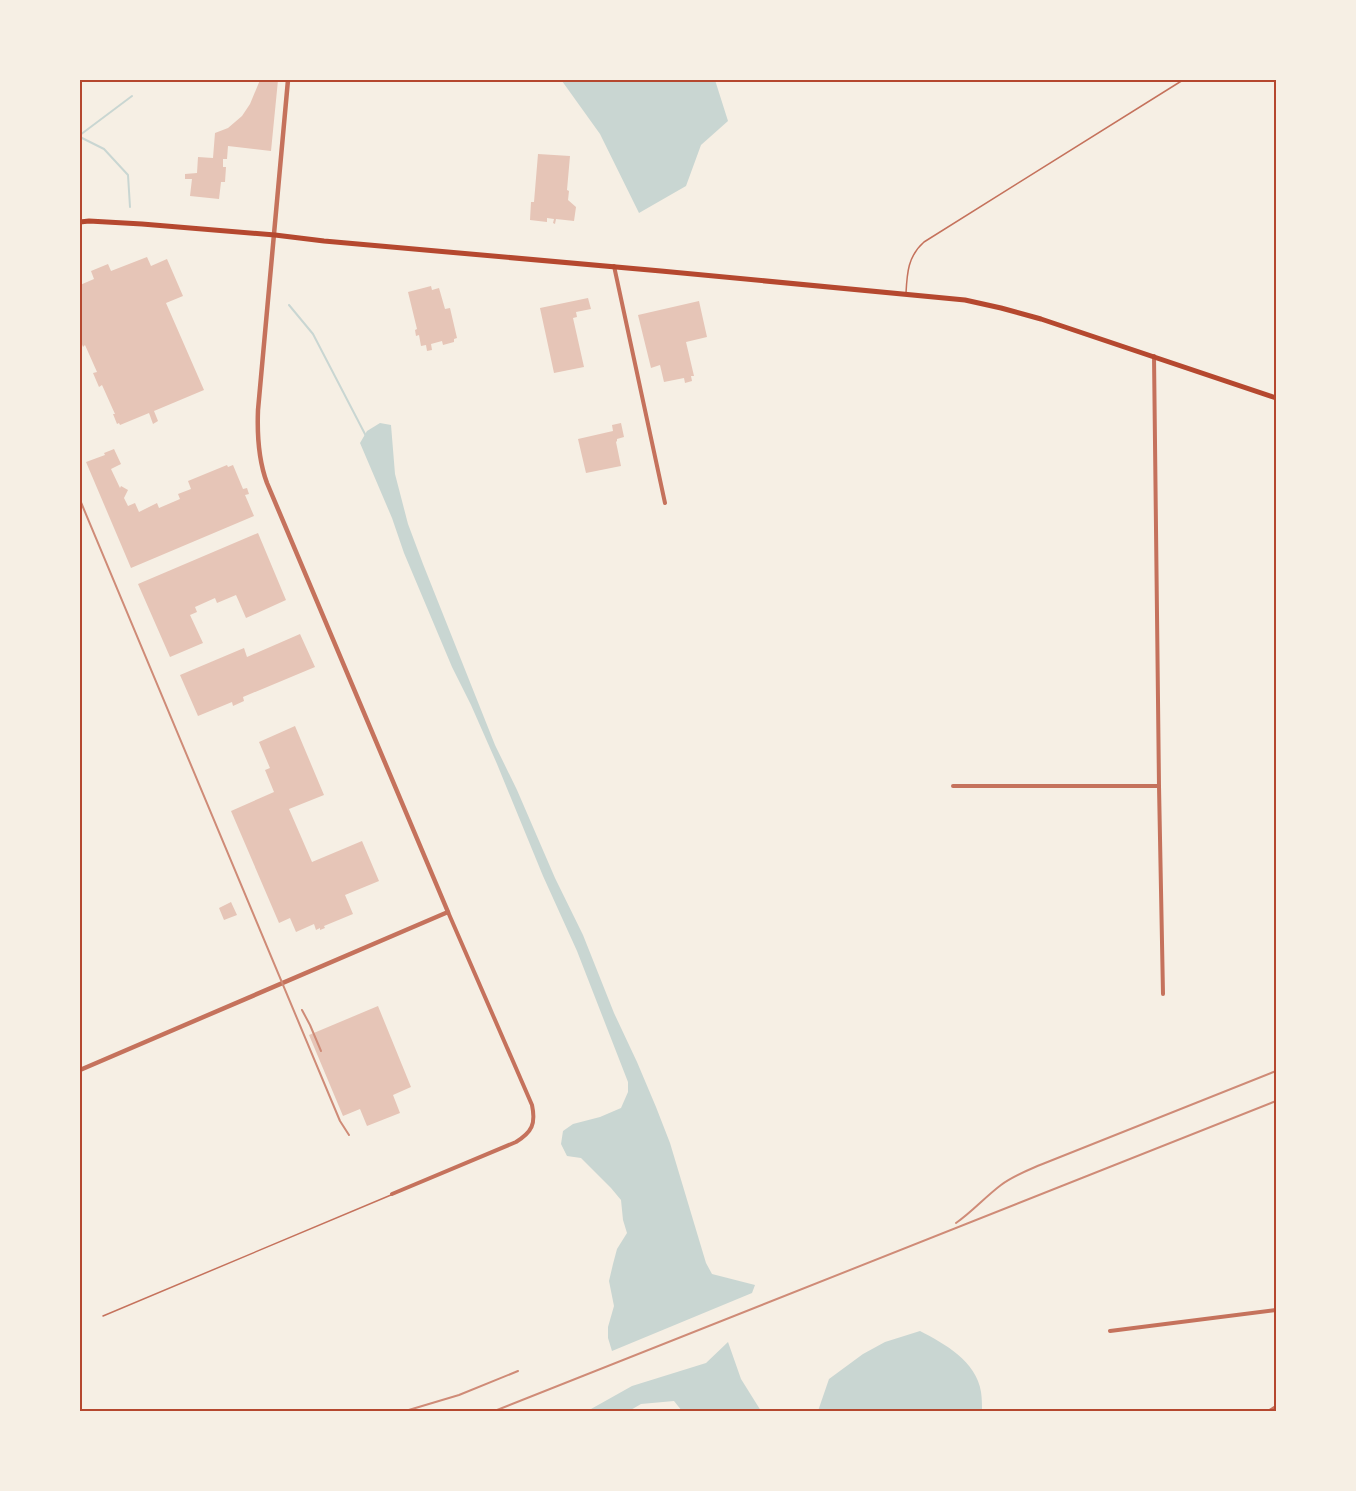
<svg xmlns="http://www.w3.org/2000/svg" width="1356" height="1491" font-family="'DM Sans',sans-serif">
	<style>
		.water { fill: #c9d6d2 }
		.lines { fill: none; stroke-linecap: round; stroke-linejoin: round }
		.stream { stroke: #c9d6d2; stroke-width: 2 }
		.building { fill: #e6c5b7 }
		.service { stroke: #c5725c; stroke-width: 1.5 }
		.minor { stroke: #c5725c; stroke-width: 4 }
		.tertiary { stroke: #c5725c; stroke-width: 4.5 }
		.secondary { stroke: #b5482f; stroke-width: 5 }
		.rail { stroke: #cf8b77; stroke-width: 2 }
		.neatline { fill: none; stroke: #b5482f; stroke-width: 2 }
	</style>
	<rect width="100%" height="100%" fill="#f6efe4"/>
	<path class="water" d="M559 80H715L728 121 701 145 686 186 639 213 600 134 562 81Z
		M380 423 391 425 395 474 408 524 423 564 495 745 517 790 555 878 583 935 614 1013 637 1062 656 1107 670 1143 706 1263 712 1274 755 1285 752 1293 612 1351 608 1338V1327L614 1306 609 1281 613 1264 617 1249 627 1233 623 1220 621 1200 611 1188 581 1158 567 1156 561 1144 563 1131 573 1124 600 1117 621 1108 628 1092V1082L577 951 543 876 497 764 471 705 452 667 404 553 392 518 360 443 367 431Z
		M920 1331C945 1344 976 1361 981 1392 982 1399 982 1405 982 1411H818L829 1379 863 1354 885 1342Z
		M728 1342 741 1379 761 1411H682L674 1401 641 1404 629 1411H590L591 1409 632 1386 706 1363Z"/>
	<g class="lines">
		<path class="stream" d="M80 135 132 96
			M80 137 104 149 128 175 130 207
			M289 305 313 334 366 436"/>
	</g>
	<path class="building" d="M260 80H278L271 151 228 146 227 159H223V167H226L225 182H221L219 199 190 196 192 179H185V174L197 173 198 157 213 158 215 133 228 128 242 116 250 104Z
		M538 154 570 156 567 190 569 191 568 200 576 207 574 221 556 219 555 224 553 223 554 219 547 218V222L530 220 531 202H534Z
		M147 257 151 266 167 259 183 296 166 303 204 390 154 411 158 421 153 424 149 413 120 425 119 423 117 424 113 414H115L102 385 99 387 93 373 97 372 85 345 83 347 80 339V337L82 336 80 330V285L94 279 91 271 108 264 111 271Z
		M431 286 432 290 439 288 445 309 450 308 457 338 454 339V342L443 345 442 341 431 344 432 350 427 351 426 345 421 346 419 335 416 336 415 330 417 329 408 292Z
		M588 298 591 309 576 312 577 317 573 318 584 367 554 373 540 308Z
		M699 301 707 337 686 342 694 376H691L692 381 685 383 684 378 664 382 660 365 651 368 638 315Z
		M621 423 624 437 617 439V441L616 442 621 466 586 473 578 439 613 431 612 425Z
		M114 449 121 464 111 469 120 488 121 486 128 490 124 498 128 506 135 503 139 512 157 503 159 508 180 499 178 494 191 489 188 481 227 465 228 467 233 465 243 489 247 488 249 494 245 495 254 516 131 568 86 462 105 455 104 453Z
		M258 533 286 600 246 618 236 595 217 603 215 598 195 607 197 612 190 615 203 643 170 657 138 584Z
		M300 634 315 667 243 697 244 701 233 706 232 702 198 716 180 675 244 648 247 657Z
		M295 726 324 795 289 809 312 862 362 841 379 881 345 895 353 914 324 926 325 928 320 930V928L316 930 314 924 296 932 290 918 279 923 231 811 274 792 265 770 270 768 259 742Z
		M231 902 237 915 224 920 219 908Z
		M378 1006 411 1087 393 1095 400 1113 367 1126 360 1109 343 1116 309 1035Z"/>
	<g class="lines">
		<path class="service" d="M193 80H194
			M906 293C907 273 908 256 924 242L1183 80
			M103 1316 391 1195"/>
		<path class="minor" d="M614 266 665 503
			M1154 356 1159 786 1163 994
			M953 786H1159
			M392 1194 516 1142C532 1132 536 1124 532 1105L448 912
			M1110 1331 1276 1310
			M1268 1412 1276 1407"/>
		<path class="tertiary" d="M80 1070 448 912 267 483C258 459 257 435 258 410L288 80"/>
		<path class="secondary" d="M80 222 89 221 142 224 275 235 324 241 661 271 965 300 1001 308 1041 319 1276 398"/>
		<path class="rail" d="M80 500 340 1121 349 1135
			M302 1010 310 1025 321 1051
			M956 1223C972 1212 985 1197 1001 1185 1013 1176 1026 1171 1040 1165L1276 1071
			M402 1412 459 1395 518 1371
			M492 1412 1276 1101"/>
	</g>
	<rect width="1356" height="1491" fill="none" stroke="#f6efe4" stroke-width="162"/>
	<rect x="81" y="81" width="1194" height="1329" class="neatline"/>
</svg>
